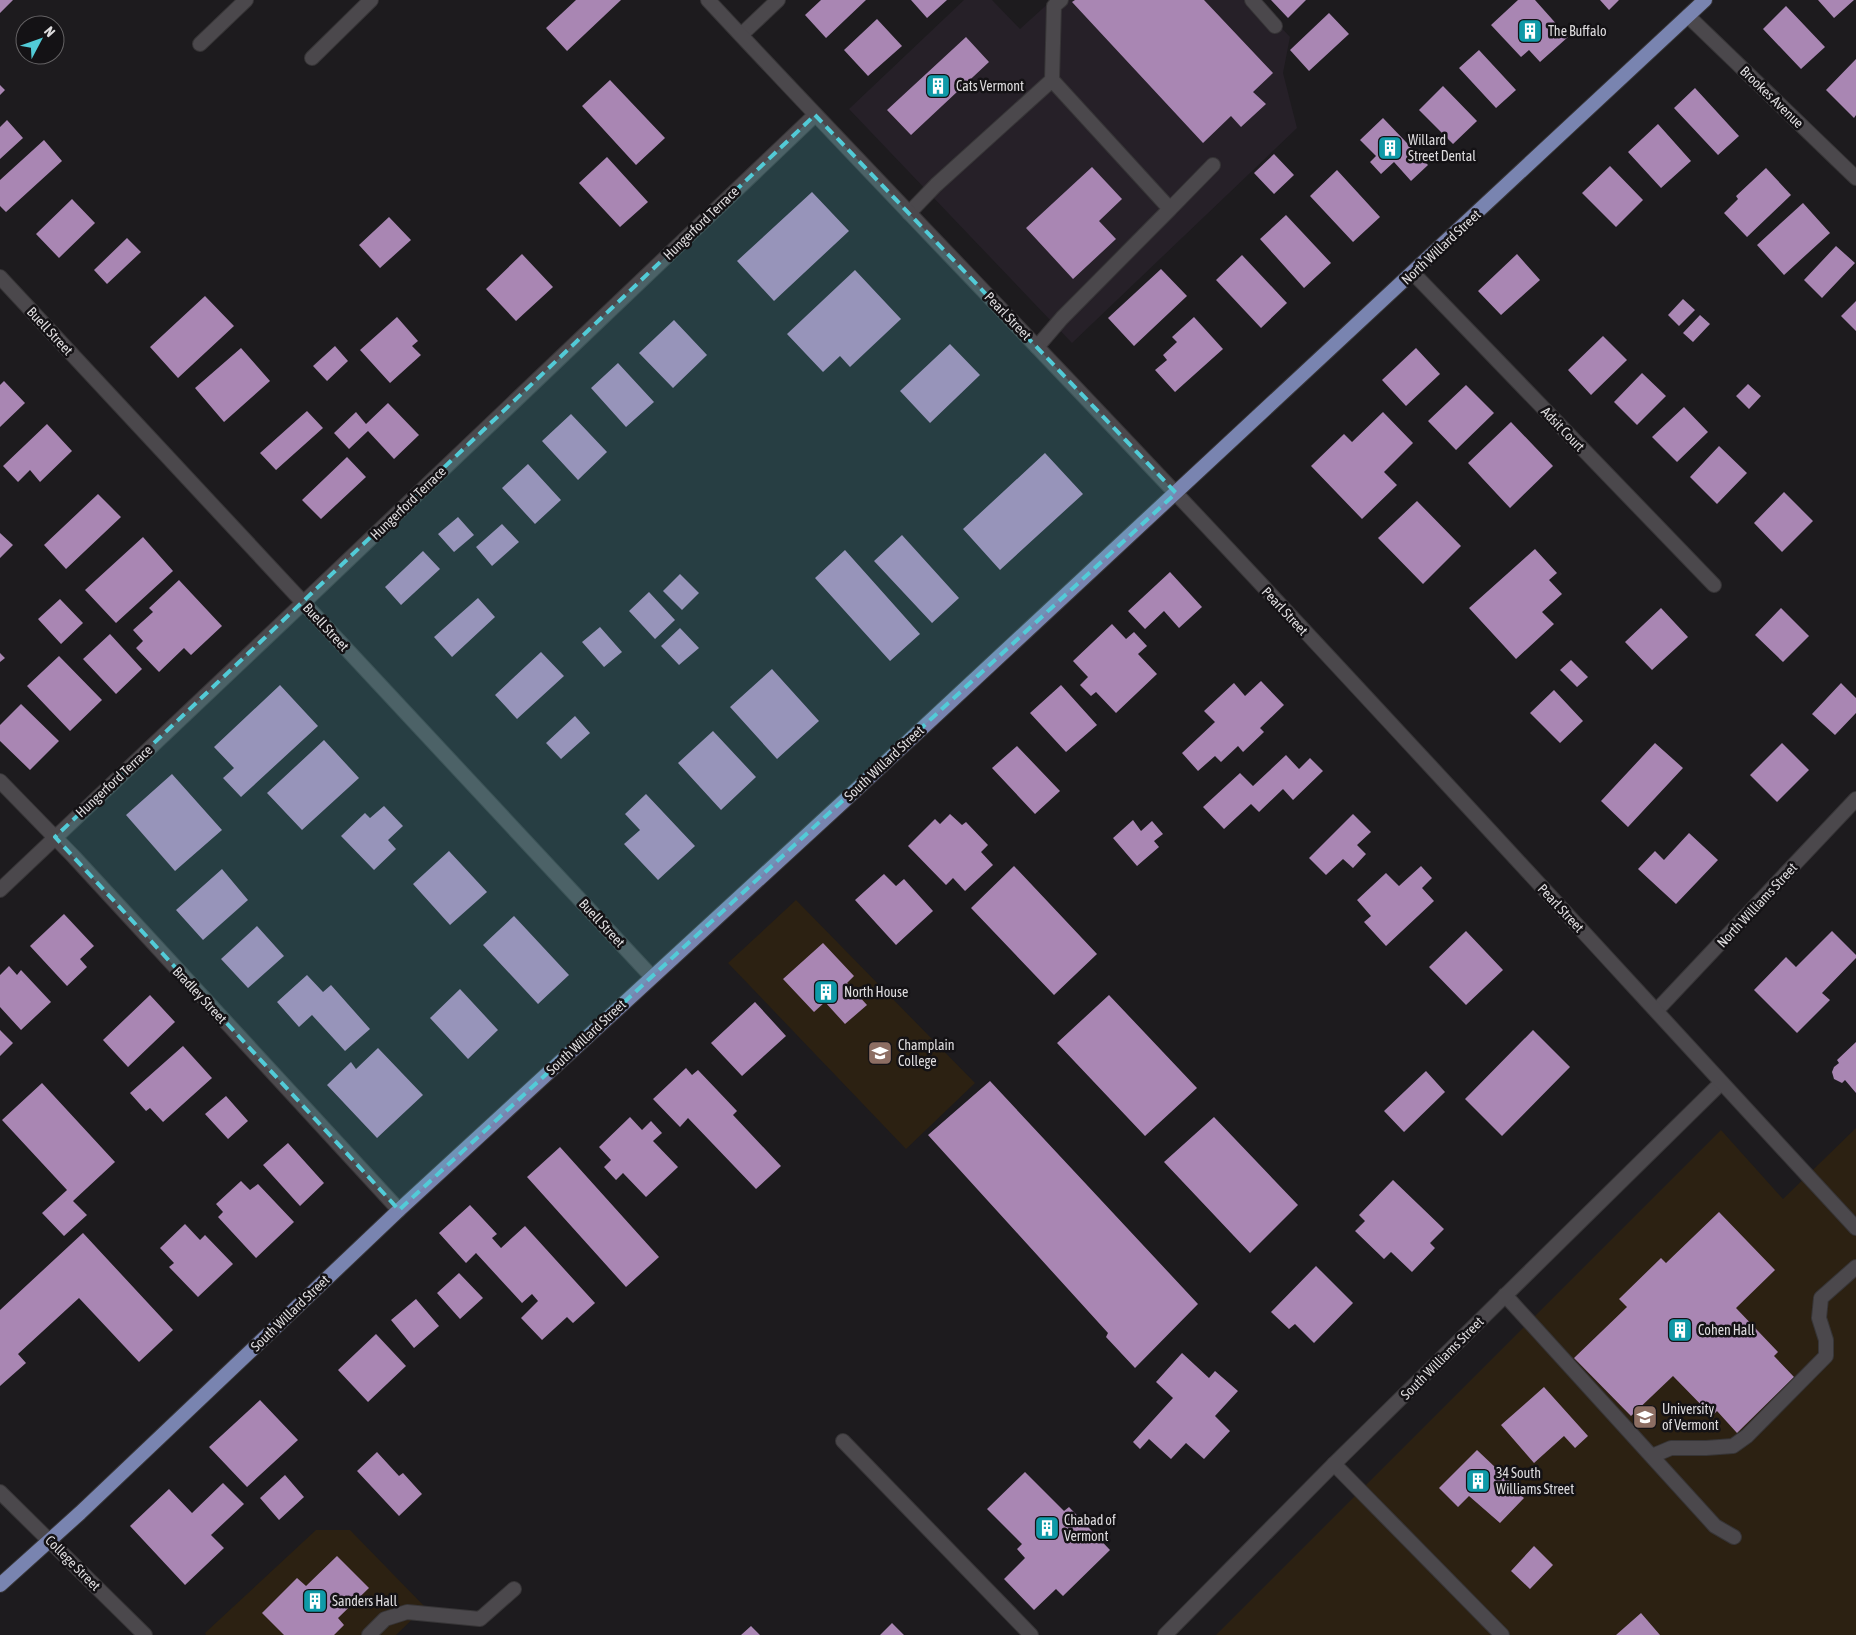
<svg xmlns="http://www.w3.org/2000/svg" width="1856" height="1635" font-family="'Asap Condensed',sans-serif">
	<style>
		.built { fill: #262028 }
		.education { fill: #2c2112 }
		.building { fill: #a986b3 }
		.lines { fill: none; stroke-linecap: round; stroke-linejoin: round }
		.service-casing { stroke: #373537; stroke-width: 16 }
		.minor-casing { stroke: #373537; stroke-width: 16 }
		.tertiary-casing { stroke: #373537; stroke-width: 16 }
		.secondary-casing { stroke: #373537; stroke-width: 16 }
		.primary-casing { stroke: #373537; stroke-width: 16 }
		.service { stroke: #4b484c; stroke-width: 14 }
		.minor { stroke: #4b484c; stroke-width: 14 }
		.tertiary { stroke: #4b484c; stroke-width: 14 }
		.secondary { stroke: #4b484c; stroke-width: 14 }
		.primary { stroke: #7984b0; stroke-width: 14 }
		.marked { fill: #52cbd7; fill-opacity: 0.2; stroke: #52cbd7; stroke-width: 4; stroke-dasharray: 10 6; stroke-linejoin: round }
		.labels { text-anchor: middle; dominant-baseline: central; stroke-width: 5; stroke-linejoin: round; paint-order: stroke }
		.poi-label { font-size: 14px; fill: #dedcde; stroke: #141215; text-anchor: start }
		.street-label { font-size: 14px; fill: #dedcde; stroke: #141215 }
	</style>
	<rect width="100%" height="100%" fill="#1d1b1e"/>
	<path class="built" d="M964 0H992L1020 29 1052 0H1255L1290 37 1283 73 1297 128 1072 343 849 109Z"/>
	<path class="education" d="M796 900 975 1083 906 1149 728 963Z
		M1856 1128V1635H1216L1721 1130 1783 1199Z
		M316 1530H350L425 1607 396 1635H206L205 1633Z"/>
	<path class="building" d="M0 0H13L0 13Z
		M576 0H621L567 51 546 28Z
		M821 0H866L826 38 805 15Z
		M911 0H947L927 18Z
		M1075 0H1204L1273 73 1253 92 1266 104 1241 127 1231 116 1203 143 1072 2Z
		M1271 0H1306L1288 18Z
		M1518 0H1535L1568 37 1540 62 1529 50 1521 57 1491 25Z
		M1600 0H1619L1609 10Z
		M1818 0H1854L1834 18Z
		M1786 6 1825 47 1801 69 1763 29Z
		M1329 13 1349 34 1309 71 1290 50Z
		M877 19 902 46 868 76 844 50Z
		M966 37 989 62 911 135 887 110Z
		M1479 50 1516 90 1496 108 1459 68Z
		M1856 59V115L1854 118 1826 90Z
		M610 80 665 138 636 165 582 106Z
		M0 85 5 90 0 95Z
		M1443 86 1477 121 1453 144 1419 110Z
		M1695 88 1739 136 1718 155 1674 108Z
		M1383 118 1428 165 1411 181 1394 162 1381 174 1370 162 1376 156 1360 140Z
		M7 120 23 138 0 159V127Z
		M1658 124 1691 161 1661 188 1628 152Z
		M44 140 62 161 6 212 0 206V180Z
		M1274 154 1294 175 1274 194 1254 173Z
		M607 157 648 202 620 227 579 183Z
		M1610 166 1643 200 1616 227 1582 193Z
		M1092 167 1122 199 1099 221 1116 239 1073 279 1026 228Z
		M1766 168 1791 195 1747 237 1724 213 1738 199 1736 196Z
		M1337 170 1380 217 1353 242 1310 196Z
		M812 192 849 231 774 301 737 261Z
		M72 199 95 223 59 258 36 234Z
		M1803 203 1830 233 1784 275 1757 245Z
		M1286 215 1331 263 1304 288 1260 239Z
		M389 217 411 240 380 268 359 245Z
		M127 238 141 252 107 284 94 270Z
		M1836 246 1855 263 1822 298 1804 280Z
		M522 254 553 287 516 321 486 289Z
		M1517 254 1540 280 1501 315 1478 291Z
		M1242 255 1287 303 1261 328 1216 280Z
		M1161 269 1187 296 1134 346 1108 318Z
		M855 270 901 319 850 367 840 356 823 372 787 334Z
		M205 296 234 326 178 378 150 347Z
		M1683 299 1695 310 1679 326 1668 315Z
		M1856 301V331L1841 316Z
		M1700 315 1710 324 1693 342 1683 333Z
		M397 317 418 341 412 346 421 355 390 383 360 350Z
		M1194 317 1223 349 1175 392 1155 370 1167 360 1163 355 1177 342 1172 337Z
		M674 320 707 355 673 388 639 353Z
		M1603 336 1627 360 1591 395 1568 370Z
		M950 344 980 375 930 423 900 391Z
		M335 346 348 361 327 381 313 366Z
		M241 348 270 381 224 422 195 388Z
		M1416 348 1440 374 1406 406 1382 380Z
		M618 363 654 402 626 427 591 388Z
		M1642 373 1666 396 1637 425 1614 402Z
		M4 381 25 403 0 427V385Z
		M1748 384 1761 396 1749 409 1736 396Z
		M1466 385 1494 413 1456 450 1428 421Z
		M388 403 419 435 394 459 368 431 349 449 334 433 356 412 366 424Z
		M1684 407 1708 432 1677 462 1652 437Z
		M307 411 323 428 276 470 260 453Z
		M1383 412 1413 443 1384 472 1397 485 1362 519 1311 466 1344 434 1352 442Z
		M571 414 607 452 578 480 542 441Z
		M1511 422 1553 466 1510 508 1468 463Z
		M47 424 72 451 40 482 30 470 18 482 3 466Z
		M1719 446 1747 473 1717 504 1690 477Z
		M1045 453 1083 494 1000 570 963 529Z
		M347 457 366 477 321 519 302 500Z
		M528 464 561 500 535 524 502 488Z
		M1784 492 1813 521 1782 552 1754 523Z
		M98 494 121 517 66 569 44 545Z
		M1417 501 1461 546 1423 584 1378 538Z
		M458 517 474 535 454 552 438 534Z
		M502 524 519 542 492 566 476 547Z
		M0 533 13 545 0 558Z
		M902 535 959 598 932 623 874 561Z
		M143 537 173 571 116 623 85 590Z
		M1535 549 1557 573 1549 580 1562 594 1542 612 1554 624 1516 659 1469 608Z
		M845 550 920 634 890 661 815 578Z
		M423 551 440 569 401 605 385 587Z
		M1170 572 1202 607 1179 628 1164 611 1145 629 1128 611Z
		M680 574 699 593 682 610 663 591Z
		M179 580 222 626 191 655 184 648 159 672 136 648 143 641 133 630 153 612 149 608Z
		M649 592 675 620 655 639 629 611Z
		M478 598 495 617 452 657 434 637Z
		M60 599 83 623 61 644 38 619Z
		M1661 608 1688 637 1652 670 1625 642Z
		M1781 608 1809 636 1783 662 1755 635Z
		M1112 624 1126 639 1134 632 1147 646 1138 654 1157 674 1116 713 1096 692 1091 696 1080 685 1088 677 1073 661Z
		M600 627 622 652 604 667 582 642Z
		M680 628 699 648 679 665 661 646Z
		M110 634 142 669 116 694 83 659Z
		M541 652 564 676 517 719 495 695Z
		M0 653 5 658 0 662Z
		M59 656 102 700 70 731 27 686Z
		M1571 660 1588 677 1577 687 1560 670Z
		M772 669 819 721 777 759 730 707Z
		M1261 681 1284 705 1260 728 1264 732 1243 752 1238 746 1221 762 1215 756 1198 771 1182 753 1215 722 1204 711 1234 683 1245 696Z
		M1841 683 1856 698V713L1835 735 1812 714Z
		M280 685 318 726 241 797 223 778 234 768 214 747Z
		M1061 685 1097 725 1066 752 1030 713Z
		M1554 690 1583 721 1560 743 1530 713Z
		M21 704 59 741 30 770 0 741V725Z
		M575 716 590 733 561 759 546 743Z
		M713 731 756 777 721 810 678 763Z
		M324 740 359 778 302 830 267 793Z
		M1655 743 1683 768 1628 827 1601 801Z
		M1782 743 1809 770 1777 802 1750 775Z
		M1017 746 1060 791 1035 814 992 768Z
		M1286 755 1299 769 1310 758 1323 771 1293 800 1283 789 1259 812 1251 804 1224 829 1203 807 1240 773 1253 786Z
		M172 774 222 830 175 871 126 815Z
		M646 794 695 846 658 880 624 844 640 830 625 814Z
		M384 806 403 826 388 840 396 849 374 870 341 836 365 813 370 818Z
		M950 814 962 825 966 822 988 845 981 852 993 865 965 891 953 878 946 885 908 846 935 819 940 824Z
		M1353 814 1371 832 1357 845 1366 854 1353 868 1343 859 1326 875 1309 858Z
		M1133 820 1141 831 1152 821 1163 834 1154 841 1159 847 1137 866 1113 838Z
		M1689 833 1718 860 1676 904 1638 869 1655 851 1664 860Z
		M449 851 487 892 450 925 413 884Z
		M1014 866 1097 954 1054 995 971 908Z
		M1421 866 1432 878 1422 888 1434 901 1386 946 1364 922 1371 916 1357 900 1386 873 1399 886Z
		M222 869 248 900 203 940 176 910Z
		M884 874 896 886 904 879 933 911 896 945 855 900Z
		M64 914 94 946 80 959 87 967 67 986 30 946Z
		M514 916 569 975 538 1004 483 945Z
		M257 926 284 956 248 988 221 959Z
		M1466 931 1503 970 1466 1005 1429 967Z
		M1832 931 1856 955V958L1822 993 1830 1000 1797 1033 1754 990 1786 957 1796 967Z
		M823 943 854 976 847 983 867 1005 845 1024 825 1002 814 1012 783 979Z
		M9 966 17 975 21 970 51 1002 21 1030 0 1007V975Z
		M307 975 323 992 331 985 370 1029 345 1051 312 1015 299 1027 277 1002Z
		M460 989 498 1030 468 1059 430 1018Z
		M150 995 175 1022 128 1067 103 1040Z
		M1109 995 1197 1088 1145 1136 1057 1043Z
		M755 1002 786 1036 742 1076 711 1043Z
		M0 1030 13 1043 0 1056Z
		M1533 1030 1570 1067 1502 1136 1465 1099Z
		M1856 1042V1093L1845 1080 1842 1083 1834 1079 1832 1072 1834 1067 1839 1063 1837 1060Z
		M183 1046 212 1078 163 1122 150 1108 146 1111 130 1093Z
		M378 1048 423 1095 377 1138 327 1085 351 1062 356 1069Z
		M686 1068 692 1075 698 1070 737 1111 733 1115 781 1166 756 1189 688 1118 680 1127 653 1099Z
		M1426 1071 1445 1092 1404 1132 1384 1111Z
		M990 1081 1198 1304 1135 1368 1106 1337 1108 1333 928 1135Z
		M42 1083 115 1162 73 1201 87 1215 64 1236 42 1213 67 1190 2 1120Z
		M226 1096 248 1121 228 1139 205 1114Z
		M630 1117 642 1130 651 1121 662 1133 653 1141 678 1167 646 1197 623 1173 616 1180 604 1167 611 1160 599 1147Z
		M1214 1117 1298 1205 1250 1253 1164 1162Z
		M288 1143 324 1183 300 1206 263 1165Z
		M560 1147 659 1257 626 1287 527 1177Z
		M1393 1180 1444 1229 1430 1243 1435 1248 1412 1272 1391 1252 1384 1259 1355 1231 1365 1221 1359 1215Z
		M241 1181 250 1190 258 1184 294 1222 256 1258 218 1217 223 1212 216 1204Z
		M470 1205 497 1234 492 1238 501 1248 525 1226 595 1303 573 1323 567 1317 542 1340 521 1318 538 1301 532 1294 522 1303 476 1253 466 1263 439 1233Z
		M1719 1212 1775 1270 1736 1308 1778 1352 1774 1356 1794 1377 1737 1433 1717 1411 1712 1416 1673 1376 1631 1416 1574 1358 1627 1307 1619 1299 1661 1258 1666 1263Z
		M185 1224 200 1240 205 1235 233 1264 198 1297 169 1267 174 1263 160 1248Z
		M83 1233 173 1330 139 1362 79 1298 18 1354 26 1363 0 1386V1310Z
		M1316 1266 1353 1303 1314 1343 1295 1324 1289 1329 1271 1312Z
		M459 1273 483 1298 460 1319 437 1293Z
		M416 1299 439 1326 414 1348 391 1320Z
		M376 1334 406 1366 368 1402 338 1370Z
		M1182 1353 1209 1378 1215 1371 1238 1391 1215 1416 1230 1431 1204 1459 1186 1443 1171 1459 1149 1439 1140 1449 1133 1442 1173 1398 1156 1382Z
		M1544 1387 1588 1436 1575 1448 1564 1436 1534 1463 1501 1425Z
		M260 1400 298 1440 247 1487 209 1447Z
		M1477 1450 1516 1487 1514 1489 1524 1498 1500 1523 1469 1496 1458 1507 1439 1488Z
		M377 1452 399 1476 403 1473 422 1494 399 1516 357 1471Z
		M1025 1472 1064 1511 1069 1507 1110 1550 1063 1596 1056 1589 1034 1610 1004 1579 1025 1558 1017 1549 1022 1544 987 1509Z
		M285 1475 304 1497 279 1520 260 1498Z
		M223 1483 244 1504 211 1535 224 1548 185 1585 130 1526 169 1489 192 1513Z
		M1534 1546 1553 1565 1530 1589 1511 1571Z
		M337 1556 369 1588 338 1618 344 1625 334 1635H284L262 1613 297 1578 306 1586Z
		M1641 1613 1660 1635H1616Z
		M892 1623 904 1635H880Z
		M751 1626 760 1635H741Z"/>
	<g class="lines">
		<defs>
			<path id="service" d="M1252 0 1275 26
				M200 44 246 0
				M312 58 371 0
				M1052 80 1054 6 1061 0
				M1170 209 1213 165
				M909 213 936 185 1052 80 1170 209 1062 318 1037 347
				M1505 1295 1715 1526 1734 1537
				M843 1441 1031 1635
				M1652 1456 1671 1448H1706L1733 1446 1747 1436 1826 1356V1340L1819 1318 1821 1298 1856 1267
				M1334 1464 1502 1635
				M369 1635 385 1619 407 1612 480 1619 514 1589"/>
			<path id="minor" d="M1688 16 1856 178
				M741 35 778 0
				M1413 273 1714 585
				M0 277 652 977
				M0 781 74 857 399 1210
				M0 890 303 603 815 115
				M1657 1010 1856 799
				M1165 1635 1334 1464 1721 1083"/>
			<path id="tertiary" d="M0 1492 145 1635"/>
			<path id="secondary" d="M708 0C854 157 1003 310 1150 466 1388 717 1621 974 1856 1228"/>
			<path id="primary" d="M0 1585 80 1513 399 1210 843 802 1705 0"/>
		</defs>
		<use href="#service" class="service-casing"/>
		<use href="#minor" class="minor-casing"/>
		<use href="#tertiary" class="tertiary-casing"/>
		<use href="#secondary" class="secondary-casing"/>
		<use href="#primary" class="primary-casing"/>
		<use href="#service" class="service"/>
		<use href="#minor" class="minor"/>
		<use href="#tertiary" class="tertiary"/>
		<use href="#secondary" class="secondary"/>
		<use href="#primary" class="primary"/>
	</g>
	<path class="marked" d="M815 115 1176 493 399 1210 55 837Z"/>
	<defs>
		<symbol id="building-square" viewBox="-11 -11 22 22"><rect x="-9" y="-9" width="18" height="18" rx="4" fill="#0f9aa8" stroke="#141215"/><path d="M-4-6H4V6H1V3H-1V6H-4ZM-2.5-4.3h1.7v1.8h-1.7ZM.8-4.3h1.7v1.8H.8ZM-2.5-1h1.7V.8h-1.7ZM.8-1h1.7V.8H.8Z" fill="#fff"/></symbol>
		<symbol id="university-square" viewBox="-11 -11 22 22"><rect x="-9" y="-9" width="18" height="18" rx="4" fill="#8d6e63" stroke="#141215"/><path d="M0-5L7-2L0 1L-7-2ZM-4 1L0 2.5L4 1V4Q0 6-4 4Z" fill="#fff"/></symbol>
	</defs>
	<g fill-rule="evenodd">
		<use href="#building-square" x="1516" y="17" width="28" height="28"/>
		<use href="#building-square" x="924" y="72" width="28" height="28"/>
		<use href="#building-square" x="1376" y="134" width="28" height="28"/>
		<use href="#building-square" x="812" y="978" width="28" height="28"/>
		<use href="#university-square" x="866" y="1039" width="28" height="28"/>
		<use href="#building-square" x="1666" y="1316" width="28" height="28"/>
		<use href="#university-square" x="1631" y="1403" width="28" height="28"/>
		<use href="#building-square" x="1464" y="1467" width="28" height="28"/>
		<use href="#building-square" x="1033" y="1514" width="28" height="28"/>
		<use href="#building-square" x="301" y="1587" width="28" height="28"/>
	</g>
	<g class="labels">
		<g class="poi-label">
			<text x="1548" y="31">The Buffalo</text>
			<text x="956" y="86">Cats Vermont</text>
			<text x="1408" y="140">Willard<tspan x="1408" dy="16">Street Dental</tspan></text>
			<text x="844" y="992">North House</text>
			<text x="898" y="1045">Champlain<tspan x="898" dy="16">College</tspan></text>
			<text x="1698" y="1330">Cohen Hall</text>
			<text x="1662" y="1409">University<tspan x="1662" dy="16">of Vermont</tspan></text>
			<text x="1496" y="1473">34 South<tspan x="1496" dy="16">Williams Street</tspan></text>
			<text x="1064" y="1520">Chabad of<tspan x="1064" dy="16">Vermont</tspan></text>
			<text x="332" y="1601">Sanders Hall</text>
		</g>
		<g class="street-label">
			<text transform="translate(1772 97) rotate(44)">Brookes Avenue</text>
			<text transform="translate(701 223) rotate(-44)">Hungerford Terrace</text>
			<text transform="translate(1441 247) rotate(-43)">North Willard Street</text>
			<text transform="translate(1008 316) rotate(46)">Pearl Street</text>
			<text transform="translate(50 331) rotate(47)">Buell Street</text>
			<text transform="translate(1563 429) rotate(46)">Adsit Court</text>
			<text transform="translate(408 503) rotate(-44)">Hungerford Terrace</text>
			<text transform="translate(1285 611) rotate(47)">Pearl Street</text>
			<text transform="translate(326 627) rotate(47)">Buell Street</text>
			<text transform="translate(884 763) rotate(-43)">South Willard Street</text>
			<text transform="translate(114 781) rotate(-43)">Hungerford Terrace</text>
			<text transform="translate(1757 905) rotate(-47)">North Williams Street</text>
			<text transform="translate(1561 908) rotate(47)">Pearl Street</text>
			<text transform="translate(602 923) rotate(47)">Buell Street</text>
			<text transform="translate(200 995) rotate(47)">Bradley Street</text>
			<text transform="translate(586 1037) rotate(-43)">South Willard Street</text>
			<text transform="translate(290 1313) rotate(-44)">South Willard Street</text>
			<text transform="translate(1442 1358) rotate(-45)">South Williams Street</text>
			<text transform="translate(73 1563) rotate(45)">College Street</text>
		</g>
	</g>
	<g transform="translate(40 40) rotate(49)"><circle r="24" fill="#141215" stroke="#656365"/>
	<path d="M0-4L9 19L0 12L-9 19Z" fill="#52cbd7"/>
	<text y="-8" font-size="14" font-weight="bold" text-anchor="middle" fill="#dedcde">N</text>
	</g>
</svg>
